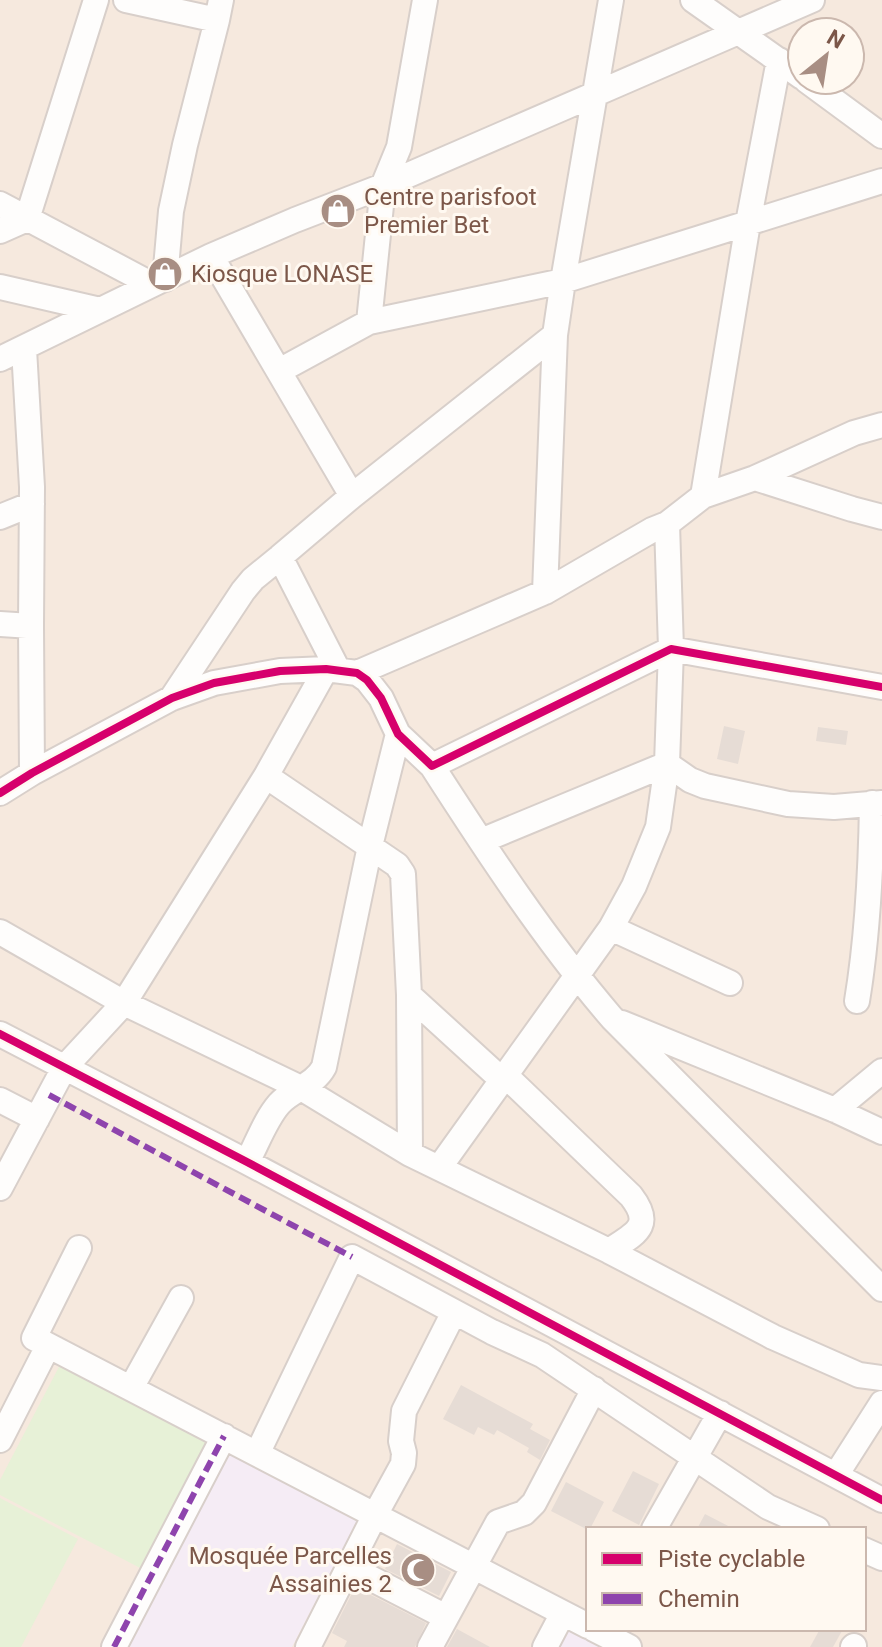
<svg xmlns="http://www.w3.org/2000/svg" width="882" height="1647" font-family="Roboto,sans-serif">
	<style>
		.residential { fill: #f6e9de; fill-rule: evenodd }
		.education { fill: #f5ecf5 }
		.green { fill: #e7f1d7 }
		.building { fill: #e6dcd5 }
		.lines { fill: none; stroke-linecap: round; stroke-linejoin: round }
		.minor-casing { stroke: #d8cfca; stroke-width: 28 }
		.minor { stroke: #fefdfc; stroke-width: 24 }
		.quiet { stroke: #8e44ad; stroke-width: 6; stroke-dasharray: 12 6; stroke-linecap: butt }
		.cycleway-casing { stroke: #fff9f1; stroke-width: 13 }
		.cycleway { stroke: #d6006c; stroke-width: 8 }
		.labels { text-anchor: middle; dominant-baseline: central; stroke-width: 6; stroke-linejoin: round; paint-order: stroke }
		.poi-label { font-size: 24px; fill: #7c5749; stroke: #fff9f1; text-anchor: start }
	</style>
	<rect width="100%" height="100%" fill="#f9f4ee"/>
	<path class="residential" d="M0 0H882V1647H0ZM802 32H850V80H802ZM588 1529H864V1629H588Z"/>
	<path class="education" d="M226 1448 359 1517 292 1647H123Z
		M566 1629 599 1647H556Z"/>
	<path class="green" d="M62 1361 211 1439 144 1570 0 1495V1480Z
		M0 1498 78 1539 21 1647H0Z"/>
	<path class="building" d="M724 726 745 731 738 764 717 759Z
		M818 727 848 731 846 745 816 741Z
		M461 1385 533 1424 530 1429 550 1440 540 1460 527 1452 529 1448 497 1430 494 1435 478 1427 474 1435 443 1419Z
		M633 1471 659 1484 639 1525 612 1511Z
		M566 1482 604 1502 590 1529 588 1530 551 1511Z
		M705 1514 734 1529H697Z
		M397 1544 451 1572 439 1596 385 1569Z
		M355 1587 426 1623 415 1647H344L347 1641 332 1633Z
		M457 1629 490 1647H447Z
		M820 1629H843L833 1647H810Z"/>
	<g class="lines">
		<defs>
			<path id="minor" d="M126 0 217 20
				M693 0 802 77
				M806 80 882 136
				M0 204 151 284
				M0 231 27 219 96 0
				M211 256 352 496 280 557 338 670
				M165 279 171 211 185 145 217 20 221 0
				M0 287 100 310
				M369 322 383 186 399 147 425 0
				M24 349 32 487 31 626
				M0 359 211 256 295 220 383 186 812 0
				M279 371 369 322 563 281 882 181
				M755 478 852 509 882 517
				M352 496 555 335 563 281 611 0
				M703 496 755 478 854 433 882 425
				M0 517 32 504
				M545 592 555 335
				M0 624 31 626 32 773
				M357 673 545 592 652 530 667 524 703 496 748 223 779 60
				M172 698 243 591 253 579 280 557
				M432 766C488 853 545 940 612 1018L882 1289
				M266 776 397 865 403 874 409 995 410 1154
				M0 793 32 773 172 698 214 683 280 671 326 669 357 673 367 680 381 698 398 734 432 766 671 649 882 687
				M481 841 667 764 690 780 705 786 788 804 834 807 882 803
				M611 928 730 983
				M0 932 124 1003 303 1089 410 1154 609 1251 773 1337 859 1375 882 1378
				M409 995 502 1080
				M857 1001C868 935 871 869 872 803
				M622 1023 835 1110 882 1132
				M0 1034 247 1162 882 1500
				M505 1075 631 1196C655 1227 634 1234 609 1251
				M0 1100 37 1119
				M835 1110 882 1071
				M247 1162C257 1144 265 1120 279 1104 292 1089 314 1086 324 1067L370 846 398 734
				M439 1168 611 928 634 886 658 827 667 764 671 649 667 524
				M0 1188 64 1068 124 1003 266 776 326 669
				M79 1248 34 1338 588 1626
				M131 1388 181 1298
				M0 1440 48 1346
				M257 1454 352 1257 492 1332 542 1355 768 1507 817 1529
				M836 1475 882 1403
				M654 1529 720 1413
				M864 1550 882 1558
				M349 1567 446 1617
				M594 1629 629 1647
				M114 1647 224 1436
				M308 1647 375 1515 403 1464 404 1453 401 1441 404 1411 454 1312
				M430 1647 498 1522 524 1513 534 1503 594 1389
				M545 1647 563 1613
				M853 1647 854 1646"/>
		</defs>
		<use href="#minor" class="minor-casing"/>
		<use href="#minor" class="minor"/>
		<path class="quiet" d="M49 1095 352 1257
			M114 1647 224 1436"/>
		<defs>
			<path id="cycleway" d="M0 793 32 773 172 698 214 683 280 671 326 669 357 673 367 680 381 698 398 734 432 766 671 649 882 687
				M0 1034 247 1162 882 1500"/>
		</defs>
		<use href="#cycleway" class="cycleway-casing"/>
		<use href="#cycleway" class="cycleway"/>
	</g>
	<defs>
		<symbol id="shop-disc" viewBox="-11 -11 22 22"><circle r="9.5" fill="#a88e83" stroke="#fff9f1"/><path d="M-5-2.5h2.3a2.7 3.5 0 0 1 5.4 0H5L5.5 6h-11ZM-1.5-2.5h3a1.5 2.3 0 0 0-3 0Z" fill="#fff"/></symbol>
		<symbol id="mosque-disc" viewBox="-11 -11 22 22"><circle r="9.5" fill="#a88e83" stroke="#fff9f1"/><path d="M3.5-4.9A6 6 0 1 0 3.5 4.9A5 5 0 1 1 3.5-4.9Z" fill="#fff"/></symbol>
	</defs>
	<g fill-rule="evenodd">
		<use href="#shop-disc" x="318" y="191" width="40" height="40"/>
		<use href="#shop-disc" x="145" y="254" width="40" height="40"/>
		<use href="#mosque-disc" x="398" y="1550" width="40" height="40"/>
	</g>
	<g class="labels">
		<g class="poi-label">
			<text x="364" y="197">Centre parisfoot<tspan x="364" dy="28">Premier Bet</tspan></text>
			<text x="191" y="274">Kiosque LONASE</text>
			<text x="392" y="1556" text-anchor="end">Mosquée Parcelles<tspan x="392" dy="28">Assainies 2</tspan></text>
		</g>
	</g>
	<rect x="586" y="1527" width="280" height="104" fill="#fff9f1" stroke="#cbb8ae" stroke-width="2"/>
	<rect x="602" y="1553" width="40" height="12" fill="#d6006c" stroke="#cbb8ae" stroke-width="2"/>
	<text x="658" y="1567" font-size="24" fill="#7c5749">Piste cyclable</text>
	<rect x="602" y="1593" width="40" height="12" fill="#8e44ad" stroke="#cbb8ae" stroke-width="2"/>
	<text x="658" y="1607" font-size="24" fill="#7c5749">Chemin</text>
	<g transform="translate(826 56) rotate(30)"><circle r="38" fill="#fff9f1" stroke="#cbb8ae" stroke-width="2"/>
	<path d="M0-6L14 30L0 20L-14 30Z" fill="#a88e83"/>
	<text y="-12" font-size="22" font-weight="bold" text-anchor="middle" fill="#7c5749">N</text>
	</g>
</svg>
